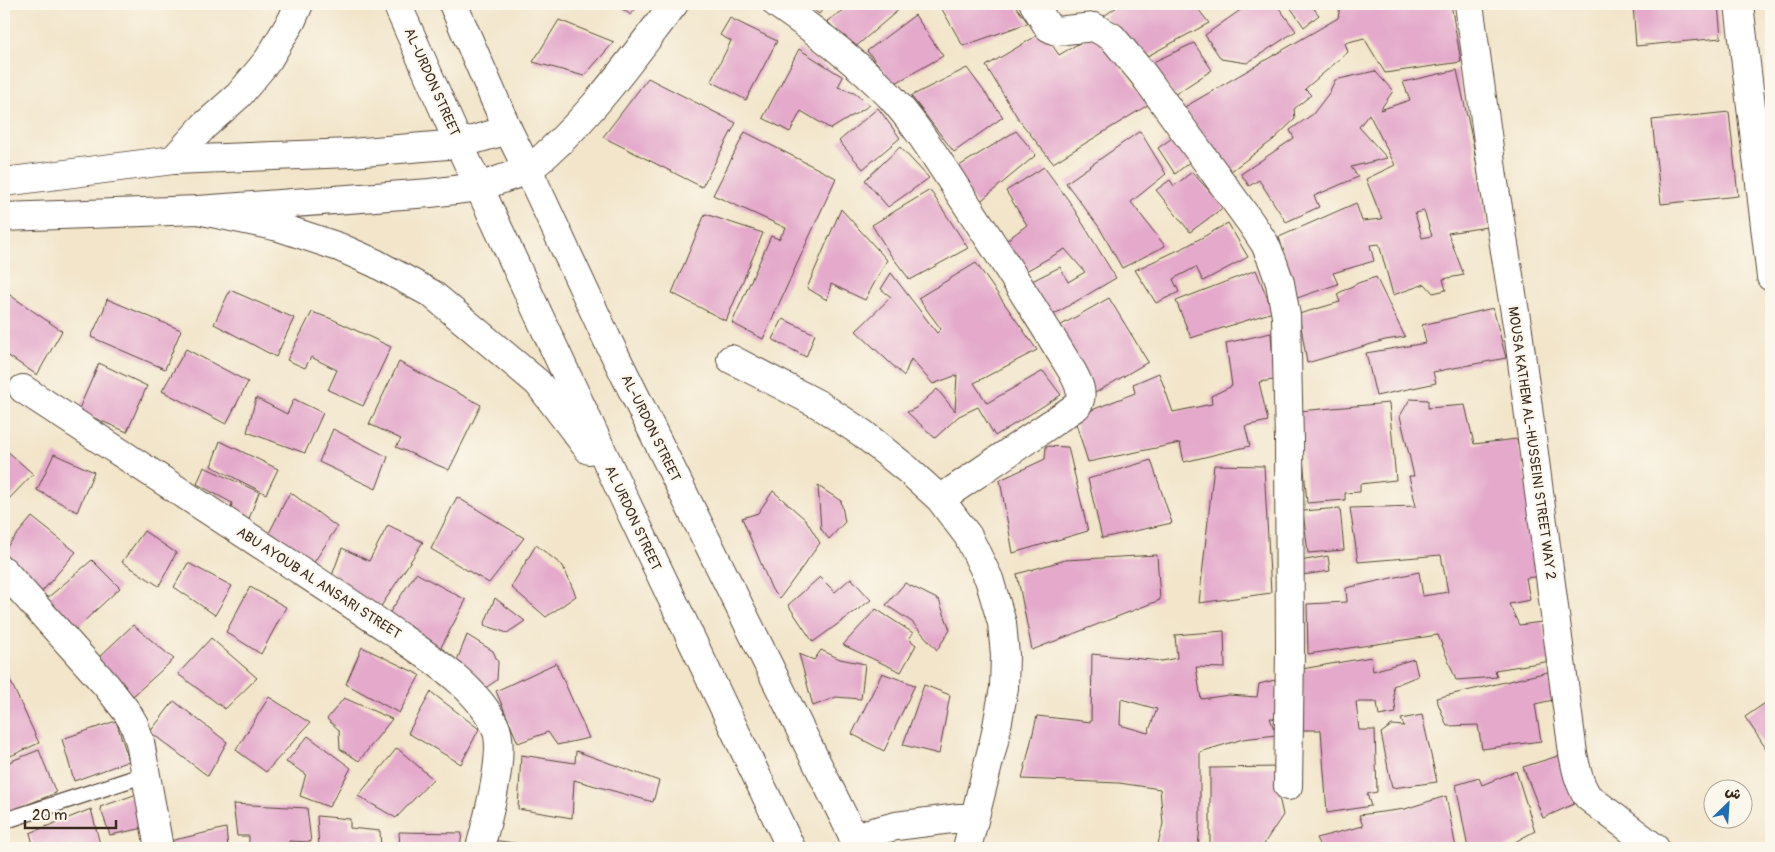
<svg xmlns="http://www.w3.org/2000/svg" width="1775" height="852" font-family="Pangolin,'Playpen Sans Arabic',sans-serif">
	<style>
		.building { fill: #e4a9cb; fill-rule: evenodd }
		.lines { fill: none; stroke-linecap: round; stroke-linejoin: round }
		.lane-casing { stroke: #564638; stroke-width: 18 }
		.street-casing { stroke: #564638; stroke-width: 30 }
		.secondary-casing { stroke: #564638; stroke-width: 30 }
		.highway-casing { stroke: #564638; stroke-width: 30 }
		.lane { stroke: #fff; stroke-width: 15 }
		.street { stroke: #fff; stroke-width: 28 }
		.secondary { stroke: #fff; stroke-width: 28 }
		.highway { stroke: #fff; stroke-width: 28 }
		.labels { text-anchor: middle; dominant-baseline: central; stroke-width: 4.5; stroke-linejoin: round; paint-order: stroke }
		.street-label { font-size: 14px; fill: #3b2a1e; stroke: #fbf7ec }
	</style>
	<rect width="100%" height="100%" fill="#fbf7ec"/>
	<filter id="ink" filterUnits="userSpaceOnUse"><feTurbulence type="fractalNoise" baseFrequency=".02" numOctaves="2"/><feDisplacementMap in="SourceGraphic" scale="10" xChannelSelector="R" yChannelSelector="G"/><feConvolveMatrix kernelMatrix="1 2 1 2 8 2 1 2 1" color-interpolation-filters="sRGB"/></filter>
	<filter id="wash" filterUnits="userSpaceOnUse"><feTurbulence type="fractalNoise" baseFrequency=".0096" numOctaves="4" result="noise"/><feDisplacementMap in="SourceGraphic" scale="20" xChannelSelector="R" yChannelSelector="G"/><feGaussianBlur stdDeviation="1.12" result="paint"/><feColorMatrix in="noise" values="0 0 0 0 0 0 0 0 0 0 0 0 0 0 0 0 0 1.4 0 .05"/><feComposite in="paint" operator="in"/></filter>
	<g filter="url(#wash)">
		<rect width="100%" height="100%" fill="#f2e5ca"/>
		<g id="blocks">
			<path class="building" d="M615 4H639L631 15Z
				M807 4H827L819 14Z
				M853 4H902L903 6 853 49 827 21Z
				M939 4H1014L1028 23 963 46Z
				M1121 4H1194L1209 23 1142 59 1104 16Z
				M1249 4H1276L1296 31 1247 63 1221 59 1205 35Z
				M1288 4H1325L1314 9 1319 15 1304 27Z
				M1359 4H1451L1461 62 1385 73 1364 38 1345 43 1348 52 1305 89 1311 95 1294 109 1295 119 1273 140 1231 171 1183 108 1338 18 1340 6Z
				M1633 4H1718L1721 38 1636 46Z
				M915 15 943 56 894 84 867 51Z
				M730 18 777 41 746 100 711 81 731 41 720 35Z
				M559 20 614 42 584 76 533 62Z
				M1043 32 1059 55 1095 34 1148 105 1053 163 1019 120 986 66Z
				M1194 43 1212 70 1174 95 1151 63Z
				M799 49 843 77 838 87 854 93 870 105 831 129 801 111 790 132 763 118Z
				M967 68 1003 117 954 152 911 96Z
				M1457 70 1473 143 1487 227 1448 233 1464 275 1443 279 1446 290 1433 293 1425 284 1393 295 1379 244 1370 245 1374 261 1333 273 1338 284 1297 298 1279 237 1356 203 1362 221 1382 219 1366 179 1395 165 1369 114 1359 127 1387 158 1351 167 1358 177 1314 196 1319 207 1286 222 1259 180 1249 186 1241 174 1294 138 1290 130 1313 114 1329 93 1335 80 1375 71 1393 91 1380 110 1410 100 1403 82ZM1424 211 1432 236 1422 238 1415 213Z
				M648 78 736 123 702 187 603 137Z
				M878 108 900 138 863 169 839 141Z
				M1729 112 1738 196 1661 204 1652 120Z
				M1016 131 1036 155 977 204 951 171Z
				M1140 131 1166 174 1131 202 1165 246 1122 268 1099 227 1066 183Z
				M745 132 836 178 763 339 732 323 771 236 779 239 786 228 713 195Z
				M1175 136 1192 160 1175 174 1158 148Z
				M900 147 929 178 888 207 865 180Z
				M1044 167 1069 201 1116 278 1044 320 1024 285 1060 267 1068 282 1085 272 1065 249 1019 275 999 246 1027 225 1006 191Z
				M1192 172 1224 207 1190 232 1156 190 1170 180 1174 186Z
				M930 190 968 248 910 280 890 254 872 225Z
				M841 209 887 260 865 300 831 284 827 300 807 288Z
				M705 214 763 233 726 321 672 293Z
				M1228 223 1248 257 1203 281 1196 267 1173 279 1179 292 1156 303 1135 270 1185 247Z
				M976 263 1037 350 974 383 987 403 1043 371 1061 395 995 436 978 407 959 416 935 438 907 412 916 408 937 389 955 411 957 375 933 384 911 359 904 376 856 331 891 297 881 289 891 273 937 333 941 329 918 298Z
				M1256 270 1273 312 1191 338 1176 301Z
				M1376 277 1405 337 1385 340 1307 363 1299 314 1340 302 1337 294 1358 283Z
				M230 290 294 318 276 357 214 324Z
				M4 291 62 331 37 375 4 353Z
				M1109 298 1148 362 1095 393 1056 328Z
				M107 299 181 330 165 369 91 337 104 309Z
				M1493 308 1506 358 1433 372 1436 383 1376 396 1366 353 1426 343 1422 325Z
				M312 312 332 319 391 347 363 406 328 390 337 370 311 357 305 368 287 360Z
				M783 319 815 334 806 357 772 339Z
				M1271 333 1274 380 1259 382 1268 421 1245 426 1250 446 1184 462 1180 443 1088 462 1074 417 1135 393 1133 384 1159 373 1173 412 1212 404 1211 396 1232 386 1226 343Z
				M186 349 248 382 226 424 162 391Z
				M399 362 481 405 449 470 396 447 401 439 369 424Z
				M99 363 147 386 127 432 78 411Z
				M256 398 287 414 294 399 323 413 305 453 247 432Z
				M1410 399 1428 400V408L1465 405 1474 444 1517 439 1527 483 1541 576 1526 578 1530 600 1509 604 1519 625 1542 622 1551 661 1495 670 1497 677 1456 680 1438 635 1308 654 1307 604 1347 602 1346 588 1419 572 1423 596 1448 592 1441 555 1358 562 1350 508 1416 506 1409 476H1414L1400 416Z
				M1389 403 1396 480 1360 484V492L1345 493V500L1307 503 1299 411Z
				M333 429 388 457 376 489 319 462Z
				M220 441 278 469 266 494 211 466Z
				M1046 446 1068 447 1088 531 1013 553 1000 480 1045 459Z
				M4 448 33 474 4 504Z
				M54 454 94 472 77 512 37 490Z
				M1151 460 1172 523 1102 538 1088 479Z
				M1214 465 1264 466 1271 593 1199 603Z
				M204 467 259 492 246 527 230 517 232 503 197 484Z
				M818 486 841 501 845 522 829 539 821 529Z
				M773 491 806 520 820 543 780 598 772 590 742 518 758 513Z
				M290 492 337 527 313 564 267 537Z
				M457 497 524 538 489 583 431 549Z
				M1340 508 1344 550 1308 553 1303 511Z
				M32 517 76 552 39 595 4 560V550Z
				M388 525 423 542 378 611 330 581 342 548 369 561Z
				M144 531 176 553 159 586 122 562Z
				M536 545 563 566 576 596 546 617 511 587Z
				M1157 555 1160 600 1032 650 1017 574 1065 560Z
				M1328 556 1330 571 1302 575 1300 561Z
				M92 560 120 588 67 637 45 600Z
				M188 563 232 586 215 615 174 587Z
				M416 573 466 600 439 651 384 621Z
				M820 577 835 592 851 578 871 600 813 642 788 605Z
				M905 583 939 600 950 630 937 650 912 622 886 605Z
				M250 587 286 607 261 654 226 632Z
				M495 598 525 621 507 633 484 625Z
				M876 609 913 633 909 639 916 645 901 672 843 645Z
				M133 625 174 659 133 696 97 659Z
				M1224 631 1225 668 1196 667 1201 699 1229 695 1257 697 1259 684 1275 680 1285 719 1270 718 1276 735 1243 739 1200 752V825L1198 848H1157L1163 824 1160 789 1119 783 1022 779 1037 716 1091 722 1092 654 1162 661 1177 658 1175 635ZM1121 699 1157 709 1148 733 1120 725Z
				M467 635 493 651 498 662 497 680 481 691 452 673Z
				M211 638 257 678 225 709 178 674Z
				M362 647 420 675 399 713 346 684Z
				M821 650 840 659 865 664 861 699 836 697 813 706 799 654 814 660Z
				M1371 657 1373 671 1414 659 1418 676 1393 686 1396 713 1379 716 1377 702H1356L1359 730H1375L1377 792 1367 794 1371 806 1327 813 1321 730H1303L1302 669Z
				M556 663 589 738 557 745 548 732 518 743 496 691Z
				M4 667 39 743 4 759Z
				M1548 672 1553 700 1535 704 1541 741 1482 749 1478 725 1447 726 1436 698Z
				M882 673 915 685 884 751 852 734Z
				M924 685 950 695 939 754 903 745Z
				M431 692 479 729 461 764 408 733Z
				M269 697 310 723 266 772 236 750Z
				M344 698 392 719 359 761 340 749 339 730 327 719Z
				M1771 699V756L1745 717Z
				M174 701 227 742 208 776 150 732Z
				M1422 715 1437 782 1392 788 1381 733 1392 725 1404 726 1401 719Z
				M116 721 129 761 74 781 62 739Z
				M308 736 351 768 329 807 300 796 306 774 286 762Z
				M397 748 433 779 396 818 358 796Z
				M39 750 56 793 6 813 4 807V764Z
				M576 751 659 781 653 802 574 780 572 818 518 809 521 755 575 763Z
				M1561 755 1574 804 1543 818 1523 767Z
				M1279 767V797L1283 815 1265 842V848H1210V768Z
				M1516 771 1535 831 1504 848H1468L1456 785 1479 778 1482 785Z
				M140 793 149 827 110 835 100 807Z
				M1446 796 1456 848H1321L1316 838 1363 826 1359 815 1405 809Z
				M233 804 307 808 311 842 289 841V848H249V836H237Z
				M91 809 101 848H34L30 833Z
				M317 816 350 819V828L380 831 381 848H319Z
				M226 828 228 848H171L170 841Z
				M399 832 462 833 460 848H400Z
				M492 840 543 847V848H490Z"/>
		</g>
	</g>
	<g filter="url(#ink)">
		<use href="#blocks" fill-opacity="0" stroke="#564638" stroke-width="1"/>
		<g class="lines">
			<defs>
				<path id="lane" d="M4 821 144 775"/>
				<path id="street" d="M777 4C816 31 855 61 889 95 915 123 935 156 956 188 996 248 1034 309 1072 371 1078 382 1085 394 1077 406L940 499
					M1034 4 1048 27 1056 31 1094 27 1112 37 1143 74 1251 223 1265 244 1272 260 1280 283 1286 316 1289 439 1290 652 1288 786
					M1469 4 1493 177 1518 331 1573 753C1576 769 1579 784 1588 797L1655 848
					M1739 4 1771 277
					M528 170C586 124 629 62 674 4
					M731 359 818 404 862 433 908 470 940 499 968 536 989 579 1002 623 1005 655 1004 688 995 737 967 848
					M23 389C109 446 196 502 283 559 318 582 355 606 390 630 426 655 476 685 495 726 507 750 487 821 480 848
					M4 571 106 685 127 712 134 724 140 742 159 848
					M853 837 896 826 975 816"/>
				<path id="secondary" d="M4 182 173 160 351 153 459 144 508 130
					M4 217 198 210 430 193 479 187 528 170"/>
				<path id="highway" d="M397 4 459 144 623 496 791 848
					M453 4 508 130 532 178 607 339 859 848
					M173 160 204 126 239 95 268 60 292 20 299 4
					M198 210 279 227 339 247 375 263 432 294 538 383 589 450"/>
			</defs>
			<use href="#lane" class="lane-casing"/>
			<use href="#street" class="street-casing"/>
			<use href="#secondary" class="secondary-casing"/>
			<use href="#highway" class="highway-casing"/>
			<use href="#lane" class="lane"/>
			<use href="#street" class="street"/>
			<use href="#secondary" class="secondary"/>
			<use href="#highway" class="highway"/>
		</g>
	</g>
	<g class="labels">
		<g class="street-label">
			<text transform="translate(432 82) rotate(66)">AL-URDON STREET</text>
			<text transform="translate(651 428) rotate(64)">AL-URDON STREET</text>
			<text transform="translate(1532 443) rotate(82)">MOUSA KATHEM AL-HUSSEINI STREET WAY 2</text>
			<text transform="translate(633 518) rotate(65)">AL URDON STREET</text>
			<text transform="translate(319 583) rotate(33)">ABU AYOUB AL ANSARI STREET</text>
		</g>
	</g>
	<rect width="1775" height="852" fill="none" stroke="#fbf7ec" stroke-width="20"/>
	<g transform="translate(1728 804) rotate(25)"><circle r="24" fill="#fbf7ec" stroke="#aea59a"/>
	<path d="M0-4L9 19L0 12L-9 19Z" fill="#1f6fb2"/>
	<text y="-8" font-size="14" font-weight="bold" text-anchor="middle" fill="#3b2a1e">ش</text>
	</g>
	<path d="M25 820v8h91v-8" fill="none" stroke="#3b2a1e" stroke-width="2.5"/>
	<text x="32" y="820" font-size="15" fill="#3b2a1e" stroke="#fbf7ec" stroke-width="4" paint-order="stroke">20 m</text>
</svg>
